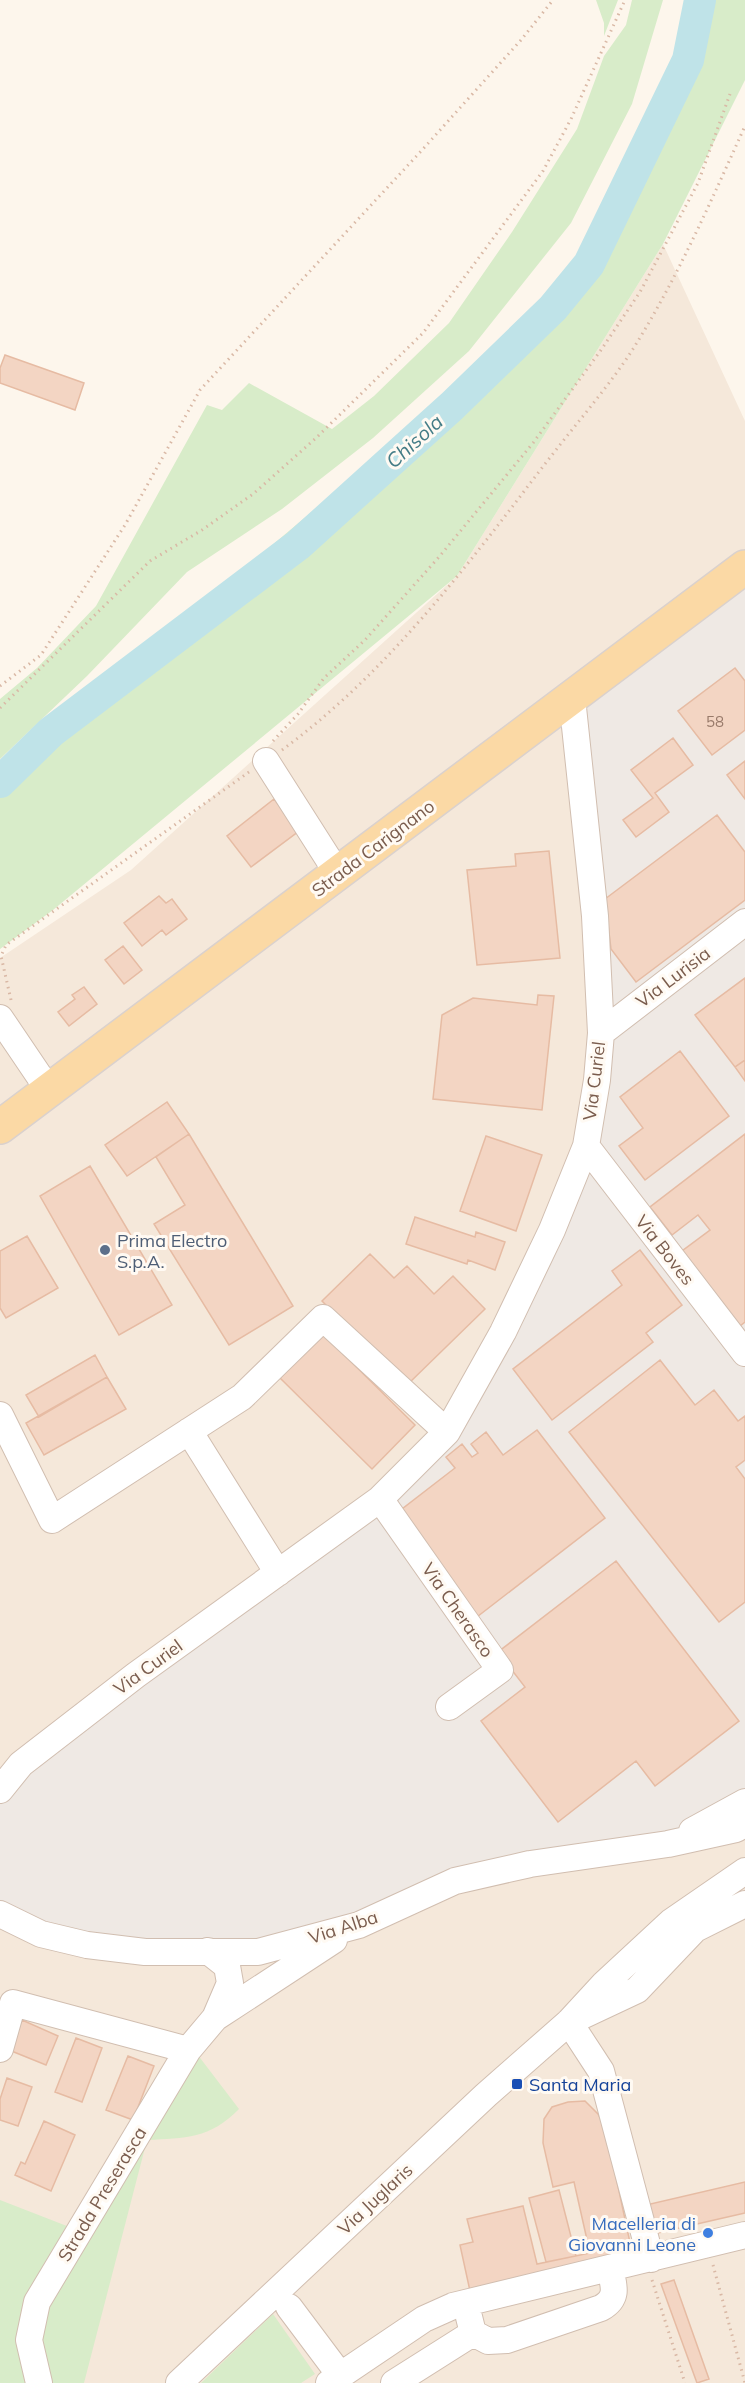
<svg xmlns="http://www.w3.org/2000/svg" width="745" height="2383" font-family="Mulish,sans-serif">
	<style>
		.residential { fill: #f5e8da }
		.industrial { fill: #efe9e4 }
		.green { fill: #d8ecc9 }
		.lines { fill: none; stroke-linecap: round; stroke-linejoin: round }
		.river { stroke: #bfe3e8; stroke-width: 32 }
		.building { fill: #f3d5c3; stroke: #e6bba3; stroke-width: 1.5 }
		.minor-casing { stroke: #d1beb0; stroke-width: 28 }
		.major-casing { stroke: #dad1cd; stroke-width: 36 }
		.path { stroke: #d9b8a5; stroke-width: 3; stroke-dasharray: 1.5 4.5; stroke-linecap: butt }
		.minor { stroke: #fff; stroke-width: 26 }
		.major { stroke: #fbd9a5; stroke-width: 33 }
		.service-dot { fill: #5c6f8a; stroke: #fffaf3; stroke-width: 2 }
		.transit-dot { fill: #1a4fb4; stroke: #fffaf3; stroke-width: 2 }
		.shop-dot { fill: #3f7fe0; stroke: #fffaf3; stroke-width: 2 }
		.labels { text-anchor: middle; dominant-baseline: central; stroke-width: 6; stroke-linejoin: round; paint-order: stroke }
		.number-label { font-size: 15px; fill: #987a6a }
		.street-label { font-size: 18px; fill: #7a5c4d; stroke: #fffaf3 }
		.service-label { font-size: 18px; fill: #4e5e75; stroke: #fffaf3; text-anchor: start }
		.transit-label { font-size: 18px; fill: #164399; stroke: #fffaf3; text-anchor: start }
		.shop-label { font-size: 18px; fill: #366cbe; stroke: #fffaf3; text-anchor: end }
		.water-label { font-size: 20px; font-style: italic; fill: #437c86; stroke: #fffaf3 }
	</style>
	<rect width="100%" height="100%" fill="#fdf6ec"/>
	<path class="residential" d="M663 244 745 421V550L572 698 745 1218V2383H0V958L131 870 457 576Z"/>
	<path class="industrial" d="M745 567V1802L668 1844 530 1864 258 1952 87 1945 0 1906V1790L447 1432 552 1230 597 1080 572 698Z"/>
	<path class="green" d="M596 0H618L604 36V23Z
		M632 0H663L632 104 571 223 469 351 373 438 282 509 187 572 87 676 0 759V699L37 668 96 606 207 405 222 410 249 383 332 429 374 396 449 323 512 232 577 129 604 56 626 25Z
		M700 0H745V80L663 244 457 576 53 910 0 949V788L51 732 553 308 688 60Z
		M191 2046 239 2109C210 2139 185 2138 147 2140L84 2383H0V2200L72 2228Z
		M273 2314 315 2374 301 2383H201Z"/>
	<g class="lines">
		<path class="river" d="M0 782 51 732 298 545 452 406 553 308 589 264 688 60 700 0"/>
	</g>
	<path class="building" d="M5 355 84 383 75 410 0 383V368Z
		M735 668 745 681V730L712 755 678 711Z
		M673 738 693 765 655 793 669 812 636 837 623 820 653 798 631 770Z
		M745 761V799L727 775Z
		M274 799 299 831 251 867 227 836Z
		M717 815 745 852V900L636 982 611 949 605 899Z
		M549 851 560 958 477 965 467 870 516 866 515 854Z
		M159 896 166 903 172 899 187 919 166 935 162 930 142 946 124 923Z
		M123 946 142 970 124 984 105 960Z
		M745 978V1060L735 1067 695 1015Z
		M84 987 97 1004 69 1026 58 1012 75 999 72 995Z
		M538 995 554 996 542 1110 433 1099 442 1015 473 998 537 1005Z
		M680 1051 729 1116 645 1180 619 1146 643 1128 620 1097Z
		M745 1060V1081L735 1067Z
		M167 1102 189 1134 127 1176 105 1145Z
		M189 1134 293 1306 229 1345 154 1224 185 1205 156 1157Z
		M745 1134V1322L740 1326 682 1251 710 1230 698 1215 672 1235 650 1207Z
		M486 1136 542 1155 516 1231 460 1211Z
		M90 1166 172 1305 119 1335 40 1196Z
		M415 1217 475 1237 476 1232 505 1242 495 1270 468 1260 467 1264 406 1244Z
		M27 1236 58 1288 6 1318 0 1308V1251Z
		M640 1250 682 1305 646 1333 653 1342 552 1420 513 1369 622 1285 612 1271Z
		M370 1254 394 1278 407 1266 434 1294 453 1276 485 1309 406 1386 322 1301Z
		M321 1332 415 1425 372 1469 278 1376Z
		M95 1355 107 1377 39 1417 26 1395Z
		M660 1360 695 1405 714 1390 738 1421 745 1416V1460L736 1467 745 1479V1602L719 1622 569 1432Z
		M107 1377 126 1409 44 1455 26 1423Z
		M537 1430 605 1518 473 1620 393 1516 455 1468 446 1457 462 1444 472 1457 478 1453 471 1444 486 1432 503 1455Z
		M616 1561 739 1721 655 1786 636 1761 558 1822 481 1721 525 1687 498 1652Z
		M22 2020 58 2036 46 2065 9 2050Z
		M76 2038 102 2048 82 2102 55 2092Z
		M128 2056 154 2066 133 2120 106 2110Z
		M7 2078 32 2087 18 2126 0 2120V2099Z
		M585 2101 598 2114 606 2130 632 2252 470 2291 460 2245 473 2242 467 2219 523 2206 537 2264 590 2253 574 2182 553 2187 543 2143 544 2119 552 2107 568 2102Z
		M44 2121 75 2135 51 2191 15 2175 21 2162 25 2164Z
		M745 2182V2213L653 2234 646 2205Z
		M559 2190 576 2256 546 2262 529 2198Z
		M674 2280 709 2379 697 2383 661 2284Z"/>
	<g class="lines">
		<defs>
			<path id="minor" d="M266 761 338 874
				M0 1018 48 1089
				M601 1033 745 922
				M586 1146 745 1353
				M0 1415 52 1520 242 1397 323 1318 447 1432
				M189 1431 278 1573
				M380 1499 500 1670 449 1707
				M0 1790 21 1764 136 1675 380 1499 447 1432 503 1332 552 1230 586 1146 597 1080 601 1033 595 916 572 698
				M692 1831 745 1802
				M0 1914 41 1934 87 1945 145 1952H258L359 1925 455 1881 530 1864 668 1844 736 1829 745 1824
				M208 1951 227 1966 230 1983 215 2018 334 1940
				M0 2049 13 2003 188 2050
				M651 2259 601 2071 569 2022 637 1990 695 1929 745 1904
				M289 2307 340 2375
				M473 2333 488 2341 507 2340 601 2308C619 2298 614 2286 610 2269
				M39 2383 29 2340 37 2302 188 2050 215 2018
				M179 2383 486 2095 569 2022 604 1984 671 1922 745 1871
				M329 2383 424 2319 453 2306 745 2235
				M394 2383 473 2333 469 2317"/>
			<path id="major" d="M0 1127 745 567"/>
		</defs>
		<use href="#minor" class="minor-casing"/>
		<use href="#major" class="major-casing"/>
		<path class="path" d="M0 686 41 655 125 525 200 390 423 149 521 40 553 0
			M0 708 150 561 202 530 253 494 315 439 423 333 543 171 571 119 625 0
			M273 741 298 714 324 678 365 640 439 557 533 443 601 350 640 292 698 183 730 94
			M282 750C387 673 466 567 545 464 574 426 607 389 633 349 677 279 711 201 745 126
			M11 1000 1 956 6 945 249 772
			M713 2265 745 2383
			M652 2280 685 2383"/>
		<use href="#minor" class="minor"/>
		<use href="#major" class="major"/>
	</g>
	<circle class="service-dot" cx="105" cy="1250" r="6"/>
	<rect class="transit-dot" x="511" y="2078" width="12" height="12" rx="3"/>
	<circle class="shop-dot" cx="708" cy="2233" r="6"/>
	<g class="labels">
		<g class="number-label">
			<text x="715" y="721">58</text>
		</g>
		<g class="street-label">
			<text transform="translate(373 848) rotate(-37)">Strada Carignano</text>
			<text transform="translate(673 977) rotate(-37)">Via Lurisia</text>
			<text transform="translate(594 1081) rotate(-83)">Via Curiel</text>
			<text transform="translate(665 1250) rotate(52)">Via Boves</text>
			<text transform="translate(458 1610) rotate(55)">Via Cherasco</text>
			<text transform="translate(148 1667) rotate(-36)">Via Curiel</text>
			<text transform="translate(343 1927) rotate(-18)">Via Alba</text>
			<text transform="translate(102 2194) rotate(-59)">Strada Preserasca</text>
			<text transform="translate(375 2199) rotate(-43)">Via Juglaris</text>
		</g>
		<g class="service-label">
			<text x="117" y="1240">Prima Electro<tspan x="117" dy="21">S.p.A.</tspan></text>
		</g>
		<g class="transit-label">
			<text x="529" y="2084">Santa Maria</text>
		</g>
		<g class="shop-label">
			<text x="696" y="2223">Macelleria di<tspan x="696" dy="21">Giovanni Leone</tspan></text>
		</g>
		<g class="water-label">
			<text transform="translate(414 441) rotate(-42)">Chisola</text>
		</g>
	</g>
</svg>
